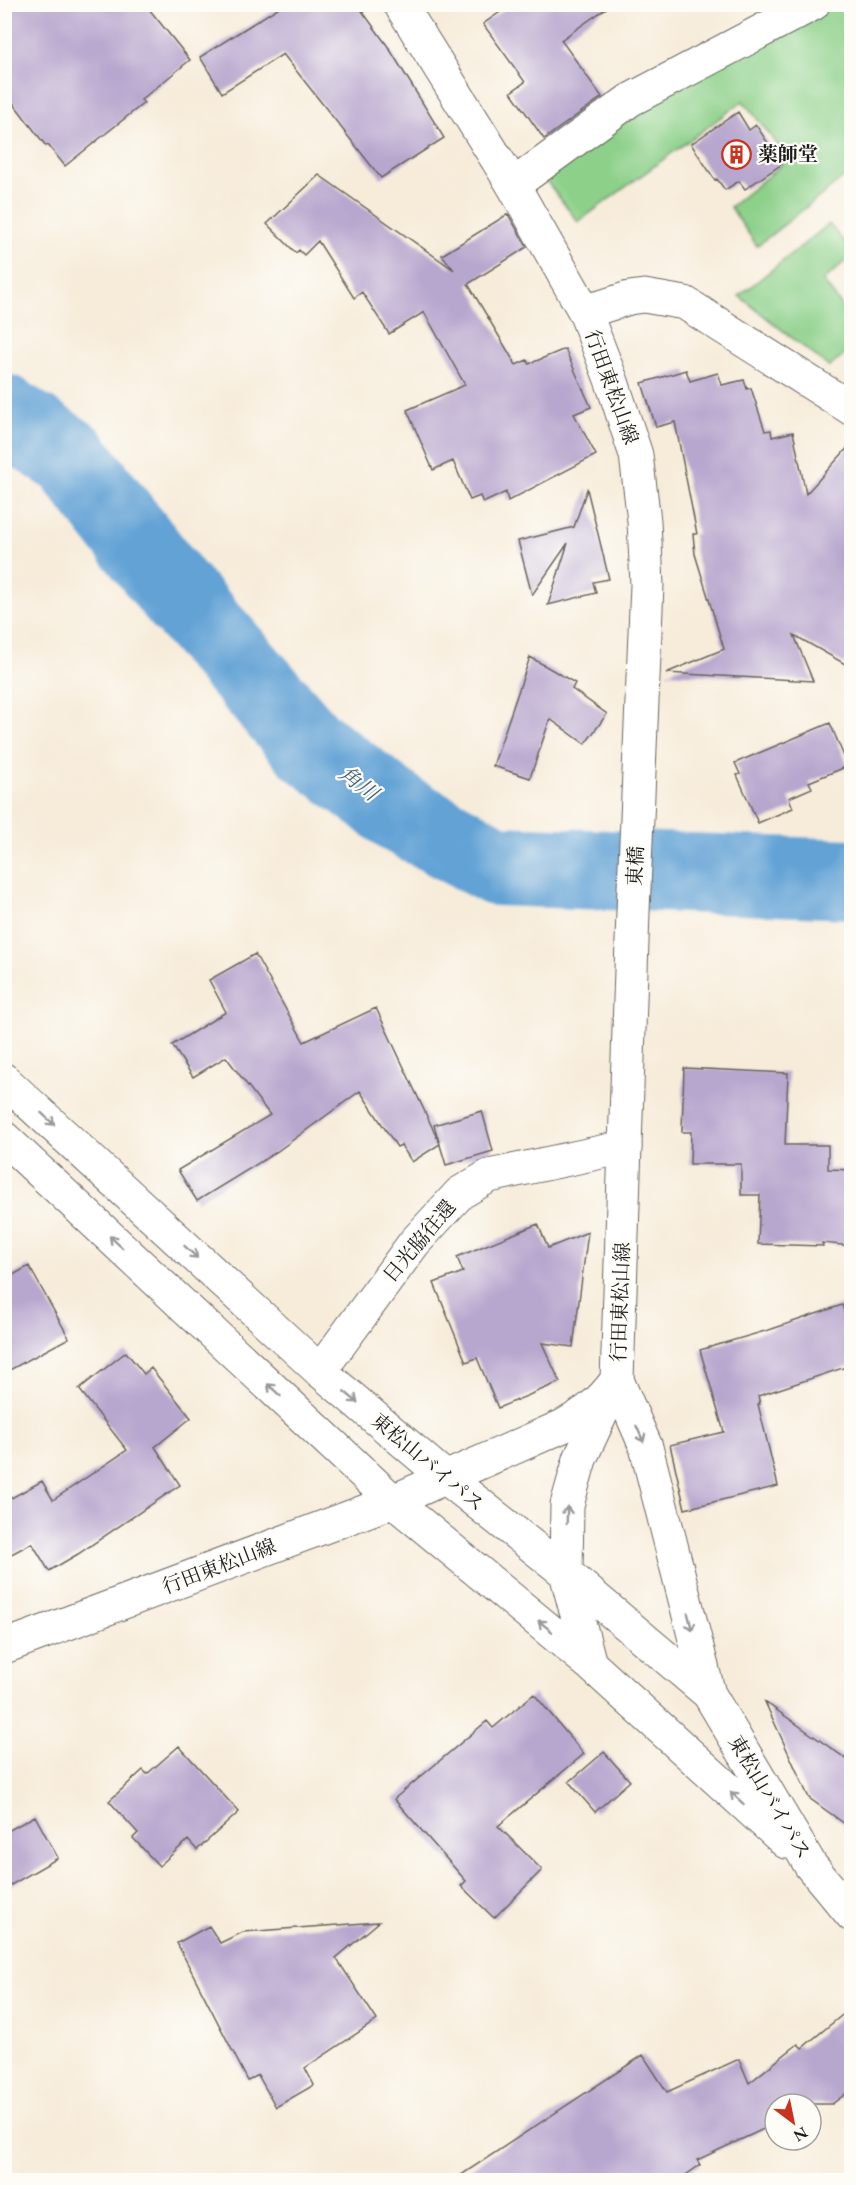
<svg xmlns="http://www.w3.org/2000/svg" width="856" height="2185" font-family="'EB Garamond','Noto Serif JP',serif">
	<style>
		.green { fill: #8cd089; stroke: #547652; stroke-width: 1.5 }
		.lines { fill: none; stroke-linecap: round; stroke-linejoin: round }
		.river { stroke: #62a2d5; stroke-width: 80 }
		.building { fill: #b7a6ce }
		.minor-casing { stroke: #69655e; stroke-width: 35 }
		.major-casing { stroke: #69655e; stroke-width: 35 }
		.highway-casing { stroke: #69655e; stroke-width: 35 }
		.minor { stroke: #fff; stroke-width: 33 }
		.major { stroke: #fff; stroke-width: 33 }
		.highway { stroke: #fff; stroke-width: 33 }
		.oneway { stroke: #999 }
		.labels { text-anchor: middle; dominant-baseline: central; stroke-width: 4.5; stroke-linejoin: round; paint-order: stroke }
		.poi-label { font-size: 20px; font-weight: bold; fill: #1c1c1c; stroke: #fdfcf7; text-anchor: start }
		.street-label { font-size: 20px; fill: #1c1c1c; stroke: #fdfcf7 }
		.water-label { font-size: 21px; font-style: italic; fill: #3f5f78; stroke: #fdfcf7 }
	</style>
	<rect width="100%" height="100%" fill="#fdfcf7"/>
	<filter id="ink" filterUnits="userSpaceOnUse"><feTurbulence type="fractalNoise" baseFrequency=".0167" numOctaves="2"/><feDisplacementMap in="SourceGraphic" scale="12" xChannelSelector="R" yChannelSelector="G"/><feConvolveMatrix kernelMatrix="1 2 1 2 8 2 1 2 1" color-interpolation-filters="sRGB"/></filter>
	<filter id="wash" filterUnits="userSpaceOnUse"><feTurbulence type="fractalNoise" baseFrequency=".008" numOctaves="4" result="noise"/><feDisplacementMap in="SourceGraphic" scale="24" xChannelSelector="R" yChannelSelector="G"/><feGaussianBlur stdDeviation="1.35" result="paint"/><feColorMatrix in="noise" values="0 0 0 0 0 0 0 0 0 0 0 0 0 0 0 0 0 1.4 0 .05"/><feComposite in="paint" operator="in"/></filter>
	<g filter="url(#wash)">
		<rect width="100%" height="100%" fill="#f7ecda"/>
		<path class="green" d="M831 5H851V172L757 246 730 207 789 159 743 101 578 222 544 178 637 109Z
			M829 224 851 250V256L823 281 851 318 852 349 829 367 739 296Z"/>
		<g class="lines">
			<path class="river" d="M4 414 70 457 172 588 310 746 402 815 497 866 852 879"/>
		</g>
		<g id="blocks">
			<path class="building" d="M4 4H145L190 60 141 100 144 103 65 166 48 145 46 146 4 91Z
				M284 4H357L389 48 444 138 381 178 283 54 222 93 200 57Z
				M512 4H612L561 40 602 97 544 139 511 92 525 82 483 24Z
				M738 112 749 130 756 125 782 164 745 189 739 181 725 190 717 179 715 180 691 144Z
				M319 175 454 270 442 255 508 214 527 247 468 284 516 365 527 360 529 364 565 349 591 407 574 414 596 455 508 501 506 492 483 503 480 496 470 500 453 461 433 470 407 410 465 385 424 312 389 334 362 292 354 298 318 241 304 255 299 250 296 253 267 224Z
				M686 370 690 381 718 373 722 385 744 380 747 389 751 388 765 431 771 430 772 437 793 432 806 494 852 443V668L794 635 813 681 666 673 724 649 695 554 693 534H697L675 422 656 427 642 383Z
				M587 489 609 579 593 582 596 593 548 605 568 543 532 595 518 541 574 527Z
				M530 657 575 683 572 689 607 714 585 744 550 719 530 778 493 766Z
				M830 723 848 766 809 782 812 788 789 798 793 808 758 823 737 775 740 774 735 763Z
				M255 954 304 1042 376 1008 440 1144 412 1162 401 1145 397 1147 360 1091 275 1153 197 1201 178 1170 270 1115 226 1057 193 1077 172 1045 226 1012 209 980Z
				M684 1068 788 1073 785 1145H828V1169L852 1170V1246L822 1243 823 1246 758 1244 760 1195H741V1164H690L691 1132H682Z
				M482 1111 493 1151 446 1165 434 1125Z
				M538 1224 548 1248 588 1232 573 1347 542 1343 560 1382 498 1408 477 1358 466 1362 434 1283 463 1272 457 1257Z
				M29 1266 69 1338 4 1373V1280Z
				M842 1305 852 1335V1365L758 1396 760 1404H758L778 1486 685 1509 670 1445 724 1432 700 1350 772 1329Z
				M126 1352 144 1374 151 1368 191 1418 155 1447 180 1485 78 1554 49 1571 32 1543 4 1558V1502L42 1481 53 1500 127 1450 79 1389Z
				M534 1694 584 1754 498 1826 542 1870 494 1918 461 1886 466 1881 394 1799 487 1721 493 1728Z
				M765 1702 852 1763V1829L809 1798Z
				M179 1746 239 1812 197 1850 188 1840 159 1866 133 1838 138 1833 109 1801 143 1770 147 1774Z
				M604 1752 630 1781 595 1812 569 1782Z
				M35 1816 58 1858 4 1889V1833Z
				M379 1922 336 1958 377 2020 305 2068 314 2085 276 2107 258 2075 248 2081 177 1943 209 1926 220 1943 243 1932Z
				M852 2007V2089L832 2104H775V2122L768 2127 697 2160 700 2165 677 2181H452L643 2055 667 2092 739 2059 749 2083 798 2044 802 2048Z"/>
		</g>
	</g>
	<g filter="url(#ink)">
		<use href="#blocks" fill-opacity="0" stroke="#69655e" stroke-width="1.5"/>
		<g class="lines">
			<defs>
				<path id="minor" d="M513 185 630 100 813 4
					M585 312 629 298 644 296 685 303 852 409
					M320 1371 414 1243 460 1193 489 1176 625 1147"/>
				<path id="major" d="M4 1647 393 1501 563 1426C587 1413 600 1403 617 1380L633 912 647 585 644 521 636 455 612 382 585 312 513 185 400 4"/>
				<path id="highway" d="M4 1080 320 1371 445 1477 566 1573 709 1694 811 1866 852 1915
					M4 1138 393 1501 590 1664 786 1842
					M617 1380 646 1447 709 1694
					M590 1664 566 1573 567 1505 580 1459 617 1380"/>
			</defs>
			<use href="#minor" class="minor-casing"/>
			<use href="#major" class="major-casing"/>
			<use href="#highway" class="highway-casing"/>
			<use href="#minor" class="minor"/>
			<use href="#major" class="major"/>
			<use href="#highway" class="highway"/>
		</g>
		<defs><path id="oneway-shaft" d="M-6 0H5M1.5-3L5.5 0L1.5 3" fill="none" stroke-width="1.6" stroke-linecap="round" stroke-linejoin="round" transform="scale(1.5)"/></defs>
		<g class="oneway">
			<use href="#oneway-shaft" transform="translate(48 1119) rotate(43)"/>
			<use href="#oneway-shaft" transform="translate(116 1242) rotate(-137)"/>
			<use href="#oneway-shaft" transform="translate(191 1252) rotate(43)"/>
			<use href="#oneway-shaft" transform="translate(274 1390) rotate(-137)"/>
			<use href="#oneway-shaft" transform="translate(351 1397) rotate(40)"/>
			<use href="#oneway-shaft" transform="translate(640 1434) rotate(66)"/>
			<use href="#oneway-shaft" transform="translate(567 1515) rotate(-88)"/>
			<use href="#oneway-shaft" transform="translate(690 1622) rotate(76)"/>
			<use href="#oneway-shaft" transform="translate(545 1626) rotate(-141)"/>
			<use href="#oneway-shaft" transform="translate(737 1798) rotate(-138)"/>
		</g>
	</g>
	<defs>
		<symbol id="building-ring" viewBox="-11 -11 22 22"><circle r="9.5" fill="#fdfcf7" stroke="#c8321e" stroke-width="1.5"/><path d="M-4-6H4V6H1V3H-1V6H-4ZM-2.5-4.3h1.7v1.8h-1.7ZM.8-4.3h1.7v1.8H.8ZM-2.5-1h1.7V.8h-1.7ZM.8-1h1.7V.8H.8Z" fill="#c8321e"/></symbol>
	</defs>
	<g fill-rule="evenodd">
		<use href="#building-ring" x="720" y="138" width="33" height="33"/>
	</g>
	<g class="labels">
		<g class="poi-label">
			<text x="758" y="154">薬師堂</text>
		</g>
		<g class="street-label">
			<text transform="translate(612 387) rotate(70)">行田東松山線</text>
			<text transform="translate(635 866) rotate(-87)">東橋</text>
			<text transform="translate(419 1241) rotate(-50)">日光脇往還</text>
			<text transform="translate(620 1302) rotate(-88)">行田東松山線</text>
			<text transform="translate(428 1462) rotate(40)">東松山バイパス</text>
			<text transform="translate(219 1566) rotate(-21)">行田東松山線</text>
			<text transform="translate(770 1797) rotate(59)">東松山バイパス</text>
		</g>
		<g class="water-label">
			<text transform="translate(359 783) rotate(37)">角川</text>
		</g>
	</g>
	<rect width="856" height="2185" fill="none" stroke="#fdfcf7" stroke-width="24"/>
	<g transform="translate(793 2122) rotate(148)"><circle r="28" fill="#fdfcf7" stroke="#a3a29f" stroke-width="1.5"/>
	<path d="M0-4.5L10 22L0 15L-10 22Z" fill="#c8321e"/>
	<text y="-9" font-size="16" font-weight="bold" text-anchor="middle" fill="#1c1c1c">N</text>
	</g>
</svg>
